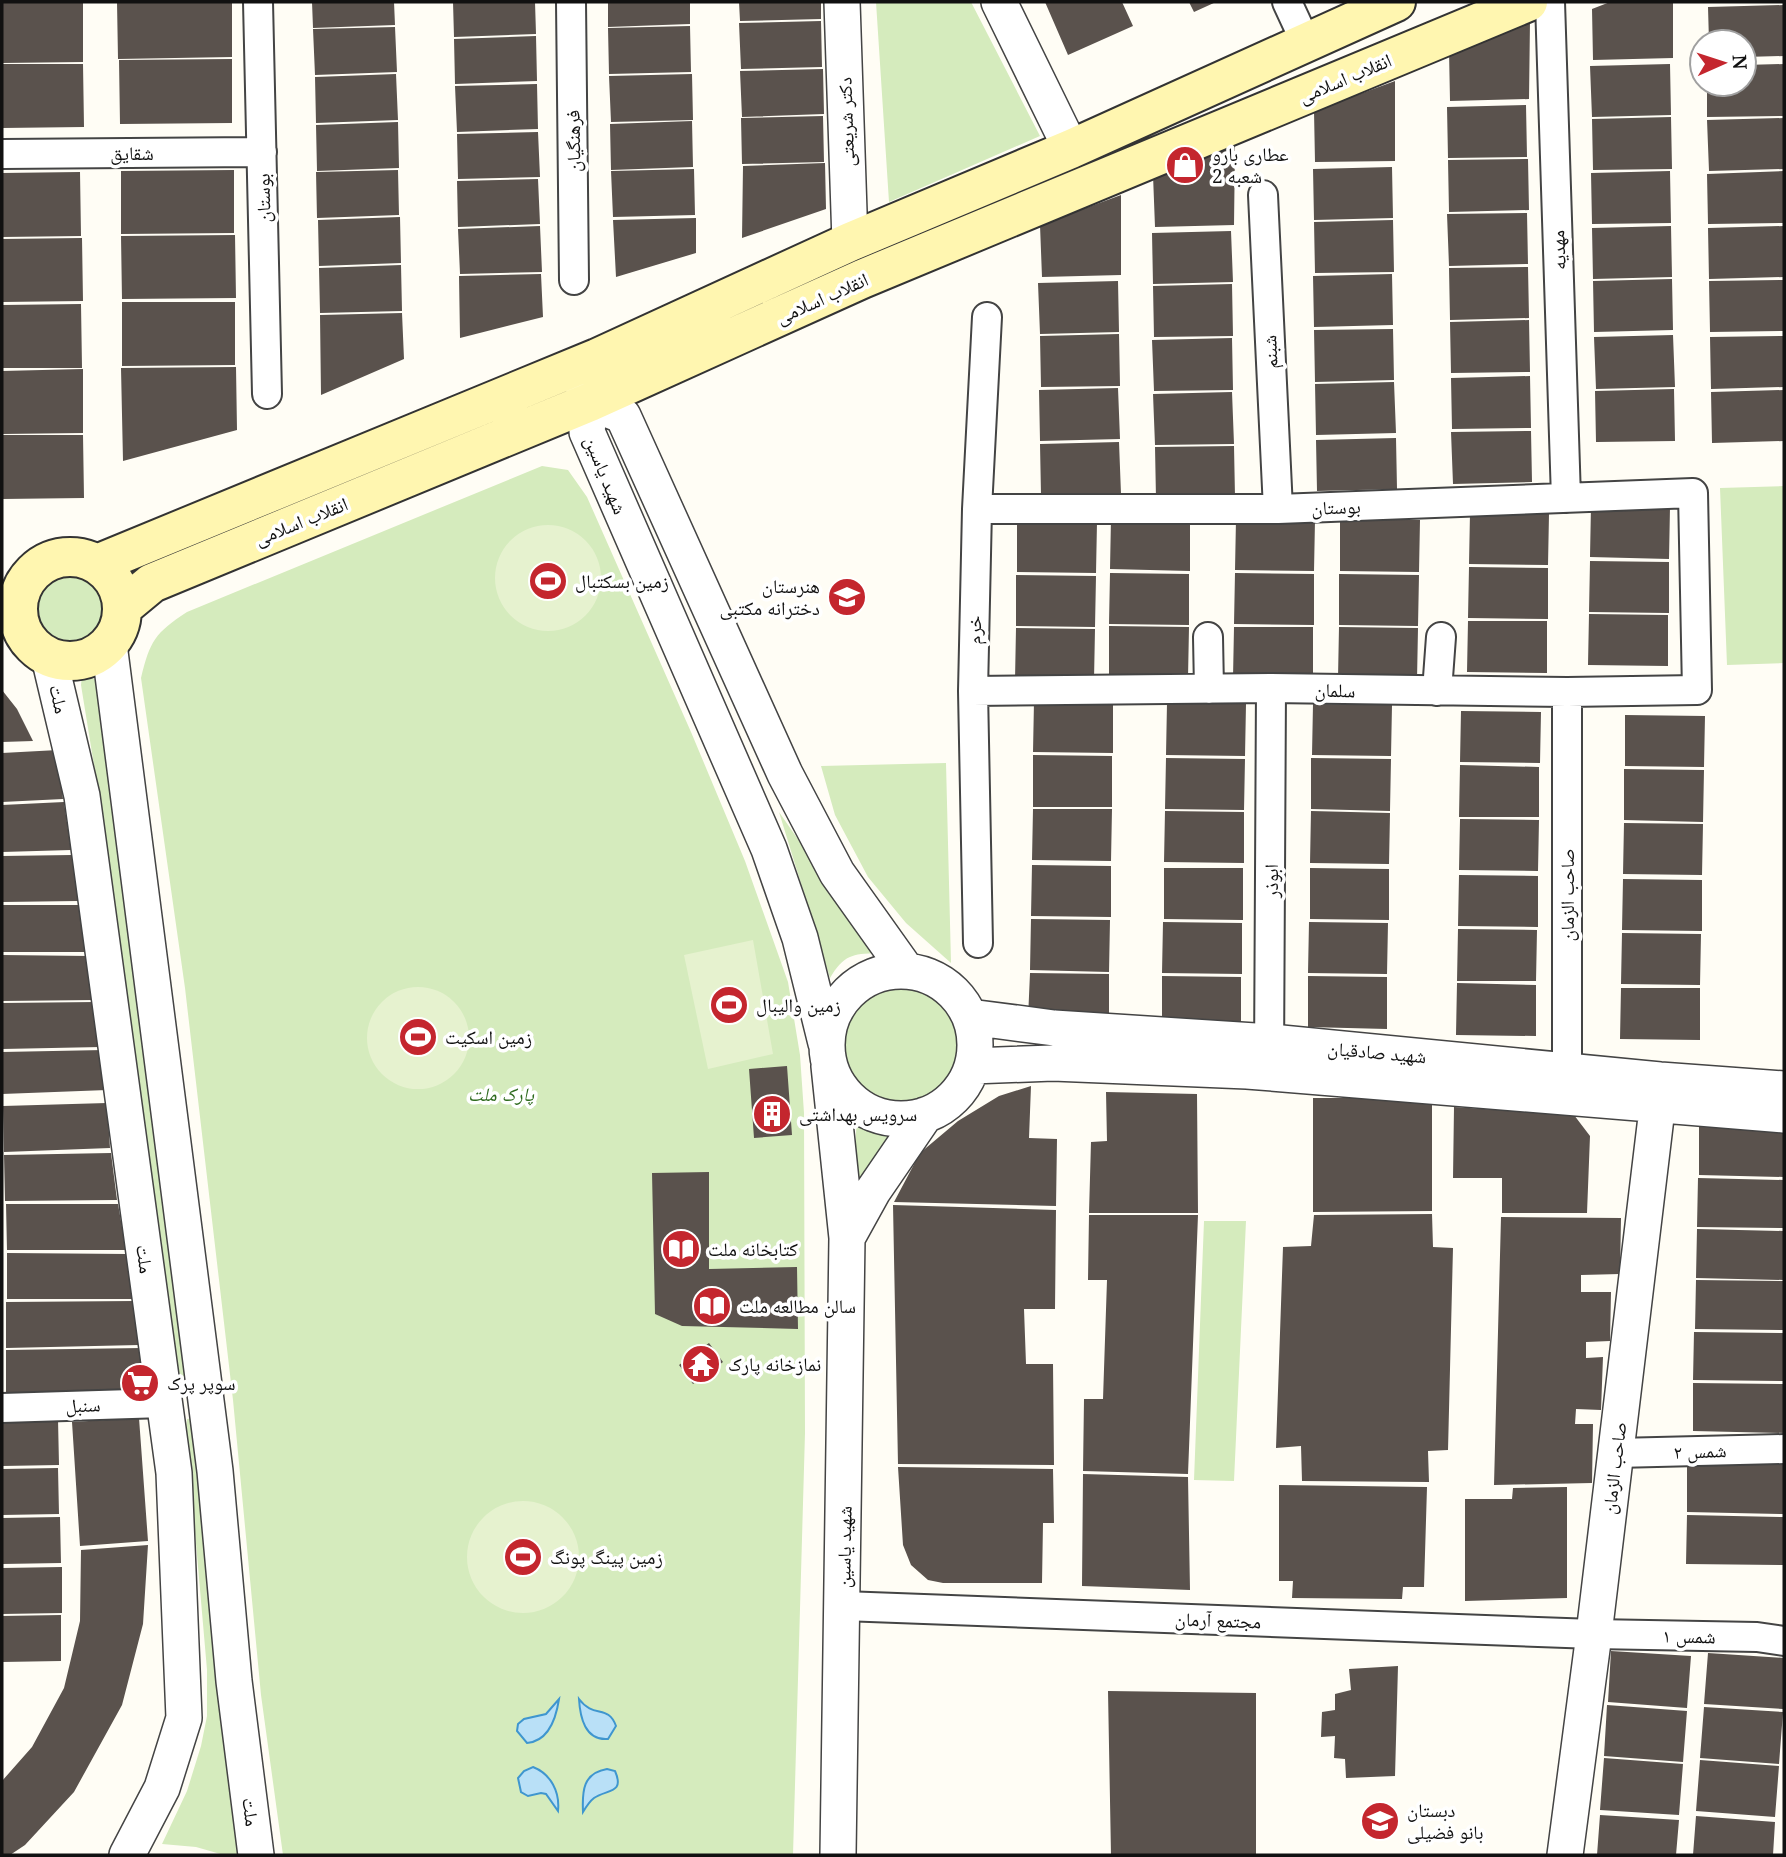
<svg xmlns="http://www.w3.org/2000/svg" width="1786" height="1857" font-family="'Noto Serif','Noto Naskh Arabic',serif">
	<style>
		.green { fill: #d5ebbd }
		.pitch { fill: #e6f2cf }
		.water { fill: #b9e0f7; stroke: #3f96cf; stroke-width: 2 }
		.building { fill: #5a524d }
		.lines { fill: none; stroke-linecap: round; stroke-linejoin: round }
		.minor-casing { stroke: #444; stroke-width: 32 }
		.tertiary-casing { stroke: #444; stroke-width: 38 }
		.secondary-casing { stroke: #333; stroke-width: 42 }
		.minor { stroke: #fff; stroke-width: 28 }
		.tertiary { stroke: #fff; stroke-width: 35 }
		.secondary { stroke: #fff6b0; stroke-width: 38 }
		.labels { text-anchor: middle; dominant-baseline: central; stroke-width: 7; stroke-linejoin: round; paint-order: stroke }
		.street-label { font-size: 19px; fill: #111; stroke: #fff }
		.poi-label { font-size: 19px; fill: #111; stroke: #fff; text-anchor: start }
		.park-label { font-size: 19px; font-style: italic; fill: #2f6b1f; stroke: #fff }
	</style>
	<rect width="100%" height="100%" fill="#fffdf5"/>
	<path class="green" d="M876 2H971L1040 136 889 202Z
		M542 466 568 470 587 497 691 732 745 861 788 982 800 1055 804 1113 805 1433 793 1855H283L261 1695 233 1400 185 988 141 678C150 641 155 633 187 612Z
		M1784 486V663L1727 665 1720 488Z
		M36 611a34 34 0 1 1 68 0a34 34 0 1 1-68 0Z
		M82 675 95 679 106 726 191 1375 184 1378 176 1369 99 796 81 685Z
		M946 763 951 963 906 923 868 877 835 815 821 766Z
		M779 812 877 953C852 954 844 955 830 978Z
		M838 1044a64 64 0 1 1 128 0a64 64 0 1 1-128 0Z
		M857 1114 875 1127 897 1131 852 1210Z
		M1204 1221H1246L1234 1481 1194 1480Z
		M195 1418 243 1855H224L196 1847 162 1844 187 1791 201 1746 207 1716V1670L186 1428 187 1419Z"/>
	<path class="pitch" d="M495 578a53 53 0 1 1 106 0a53 53 0 1 1-106 0Z
		M753 940 773 1054 708 1069 684 955Z
		M367 1038a51 51 0 1 1 102 0a51 51 0 1 1-102 0Z
		M467 1557a56 56 0 1 1 112 0a56 56 0 1 1-112 0Z"/>
	<path class="water" d="M559 1699C556 1719 549 1741 527 1743L517 1731 518 1724 524 1719 546 1714Z
		M579 1699C594 1719 608 1704 616 1726L608 1739C585 1741 580 1717 579 1699Z
		M533 1767C551 1774 560 1792 558 1811L546 1794 541 1793 528 1796 521 1792 518 1778 524 1771Z
		M607 1769 615 1771C625 1794 607 1789 594 1798 590 1801 586 1807 583 1812 582 1791 583 1773 607 1769Z"/>
	<path class="building" d="M2 2H83V62L2 63Z
		M117 2H232V57L118 59Z
		M312 2H394L395 25 313 28Z
		M453 2H535L536 34 454 37Z
		M608 2H690V24L608 27Z
		M739 2H821V19L740 21Z
		M1045 2H1122L1133 26 1068 55Z
		M1189 2H1216L1194 12Z
		M1610 2H1673V58L1593 60 1592 9Z
		M1784 5V56L1744 57V42H1709L1708 7Z
		M1530 20 1529 99 1450 101 1449 50Z
		M821 21 822 67 741 69 739 23Z
		M690 26 691 72 609 74 608 28Z
		M395 27 397 72 315 75 313 29Z
		M536 36 537 81 455 84 454 39Z
		M232 59V123L120 124 119 60Z
		M2 64H83L84 127 2 128Z
		M1670 64 1671 115 1592 117 1590 66Z
		M1784 64V116L1707 117V84H1744V65Z
		M823 69 824 114 742 117 740 71Z
		M396 74 398 120 316 123 315 77Z
		M692 74 693 120 611 122 609 76Z
		M1395 81V161L1315 162 1314 111Z
		M537 84 538 129 457 132 455 86Z
		M1526 105 1527 157 1448 158 1447 107Z
		M823 116 824 162 742 164 741 118Z
		M1671 117 1672 169 1593 170 1592 119Z
		M1784 118V169L1709 171 1707 120Z
		M692 121 693 167 611 170 610 124Z
		M398 122 399 168 317 171 316 125Z
		M538 132 540 177 458 179 457 134Z
		M1235 145 1234 225 1155 227 1153 175Z
		M1528 159 1529 210 1449 212 1448 160Z
		M825 163 826 209 742 238 743 166Z
		M1392 167 1393 218 1314 220 1313 169Z
		M694 169 695 215 613 217 611 171Z
		M234 170V233L121 234V171Z
		M398 170 399 215 317 218 316 172Z
		M1670 171 1671 223 1592 224 1591 173Z
		M1784 171V223L1708 224 1707 174Z
		M80 172 81 236 2 237V173Z
		M538 179 540 224 458 227 457 181Z
		M1121 195V275L1042 277 1040 225Z
		M1527 213 1528 264 1449 266 1447 214Z
		M400 217 401 263 319 266 318 220Z
		M696 218V253L616 277 613 220Z
		M1393 220 1394 272 1315 273 1314 222Z
		M540 226 542 272 460 274 458 229Z
		M1671 226 1672 277 1593 279 1592 228Z
		M1784 226V277L1709 279 1708 228Z
		M1231 231 1233 282 1153 284 1152 233Z
		M235 235 236 298 122 299 121 236Z
		M82 238 83 301 2 302V239Z
		M401 265 402 311 320 313 319 268Z
		M1528 267 1529 318 1450 320 1449 268Z
		M541 274 543 317 460 338 459 276Z
		M1392 274 1393 325 1314 327 1313 276Z
		M1672 279 1673 330 1594 332 1593 281Z
		M1784 280V331L1710 332 1709 281Z
		M1118 281 1119 332 1040 334 1038 283Z
		M1232 284 1233 336 1154 337 1153 286Z
		M122 302H235V365L122 366Z
		M81 304 82 368H2V305Z
		M402 313 404 359 321 395 320 315Z
		M1529 320 1530 372 1451 373 1450 322Z
		M1393 329 1394 380 1315 382 1314 330Z
		M1119 334 1120 386 1041 387 1040 336Z
		M1673 335 1675 387 1596 389 1594 337Z
		M1784 336V387L1711 389 1710 337Z
		M1232 338 1233 390 1154 391 1152 340Z
		M236 367 237 430 123 461 121 368Z
		M83 369V433L2 434V371Z
		M1530 376 1531 428 1452 429 1451 378Z
		M1394 382 1396 433 1316 435 1315 384Z
		M1118 388 1120 439 1040 441 1039 390Z
		M1674 389 1675 441 1596 442 1595 391Z
		M1784 390V441L1712 443 1711 392Z
		M1232 392 1234 444 1155 445 1153 394Z
		M1531 431 1532 482 1453 484 1451 432Z
		M2 435H83L84 498 2 499Z
		M1396 438 1397 489 1317 491 1316 440Z
		M1119 442 1121 494 1041 495 1040 444Z
		M1234 446 1235 497 1156 499 1155 447Z
		M1591 506 1670 507 1669 559 1590 557Z
		M1470 513 1549 514 1548 565 1469 564Z
		M1111 518 1190 519V571L1110 569Z
		M1236 519 1315 520 1314 571 1235 570Z
		M1017 520 1097 522 1096 573 1017 572Z
		M1340 520H1420L1419 572 1340 571Z
		M1590 561 1669 562V613L1589 612Z
		M1469 567 1548 568V619L1468 618Z
		M1110 573 1189 574V625L1109 624Z
		M1235 573 1314 574V625L1234 624Z
		M1339 574 1419 575 1418 626 1339 625Z
		M1016 575 1096 576 1095 627 1016 626Z
		M1589 614 1668 615V666L1588 665Z
		M1468 621H1547V673L1467 672Z
		M1109 626 1189 627 1188 678 1109 677Z
		M1234 627H1313V679L1233 678Z
		M1339 627 1418 628 1417 680 1338 678Z
		M1016 628 1095 629 1094 680H1015Z
		M2 690 17 709 33 741 2 742Z
		M1034 701 1113 702V753L1033 752Z
		M1167 703 1246 704 1245 756 1166 755Z
		M1313 704 1392 705 1391 756 1312 755Z
		M1461 711 1541 712 1540 763 1460 762Z
		M1625 715 1705 716 1704 767 1625 766Z
		M58 750 63 799 2 802V753Z
		M1033 755 1112 756V807H1033Z
		M1166 758 1245 759 1244 810 1165 809Z
		M1311 758 1391 759 1390 811 1311 809Z
		M1460 765 1539 767V817H1459Z
		M1624 769 1704 770 1703 822 1624 820Z
		M64 802 71 850 2 852V805Z
		M1033 809H1112L1111 861 1032 860Z
		M1165 811 1244 812V863L1164 862Z
		M1311 811 1390 813 1389 864 1310 863Z
		M1460 819 1539 820 1538 871 1459 870Z
		M1624 823 1703 824 1702 875 1623 874Z
		M72 855 78 901 2 902V856Z
		M1032 865 1111 866V917L1031 916Z
		M1164 868H1243V920L1164 919Z
		M1310 868 1389 869V920L1310 919Z
		M1459 875 1538 876V927L1458 926Z
		M1623 879 1702 880V931L1622 930Z
		M2 905H80L87 952H2Z
		M1031 919 1110 920 1109 972 1030 970Z
		M1163 922 1242 923V974L1162 973Z
		M1309 922 1388 923 1387 974 1308 973Z
		M1458 929 1537 930 1536 981H1457Z
		M1622 933 1701 934 1700 985 1621 984Z
		M2 955 89 956 96 1000 2 1001Z
		M1030 973 1109 974V1026L1028 1019Z
		M1162 976 1241 977V1028L1162 1027Z
		M1308 976 1387 977V1029L1308 1027Z
		M1457 983 1536 985V1036L1456 1035Z
		M1621 988H1700V1040L1620 1039Z
		M96 1002 101 1047 2 1049V1003Z
		M104 1050 107 1090 2 1094V1052Z
		M787 1066 792 1135 754 1138 749 1069Z
		M1031 1086 1029 1138 1057 1139 1056 1206 894 1202 920 1153 958 1121 999 1096Z
		M1106 1092 1197 1094 1198 1213H1089L1091 1142 1107 1141Z
		M1313 1098H1432V1211L1313 1212Z
		M107 1103 110 1148 4 1152 3 1106Z
		M1454 1107 1574 1115 1590 1136 1587 1213H1502V1178H1453Z
		M1699 1127 1784 1128V1177L1699 1175Z
		M111 1153 117 1200 5 1201 4 1155Z
		M709 1172V1269L797 1267 798 1329 682 1326 655 1314 652 1173Z
		M1698 1178 1784 1180V1228L1697 1227Z
		M6 1204H118L126 1250H7Z
		M893 1205 1056 1210 1055 1309H1024L1026 1364H1053L1054 1465 898 1464Z
		M1432 1214 1433 1247 1453 1248 1448 1450 1428 1451 1429 1482 1302 1481 1301 1446 1276 1448 1283 1247 1311 1246 1314 1215Z
		M1089 1215H1198L1188 1474 1083 1471 1084 1399H1103L1107 1280H1088Z
		M1501 1217 1621 1218 1620 1274 1581 1275V1292H1611L1610 1341 1586 1342V1358L1603 1357 1601 1410 1576 1409 1575 1424H1593L1592 1483 1494 1485Z
		M1697 1229 1784 1231V1280L1696 1278Z
		M7 1253 128 1254 134 1299H7Z
		M1696 1280 1784 1281V1330L1695 1329Z
		M135 1301 139 1345 6 1348V1302Z
		M1694 1332 1784 1333V1381L1693 1380Z
		M709 1343 723 1362 693 1384 679 1365Z
		M142 1348 146 1388 6 1396V1350Z
		M1693 1383 1784 1384V1433L1693 1431Z
		M139 1418 148 1541 80 1546 72 1422Z
		M58 1419 59 1465 2 1466V1420Z
		M1687 1464 1784 1465V1514L1687 1512Z
		M898 1467 1053 1469 1054 1523H1043L1042 1583H943L928 1580 911 1565 903 1545Z
		M58 1468 59 1514 2 1515V1469Z
		M1083 1474 1188 1477 1190 1590 1082 1586Z
		M1279 1485 1427 1487 1424 1587H1403L1402 1599 1292 1598 1293 1581H1279Z
		M1567 1487V1598L1465 1601V1499H1512L1513 1488Z
		M1687 1515 1784 1517V1565L1686 1564Z
		M60 1517 61 1563 2 1564V1518Z
		M148 1545 143 1624 122 1705 74 1792 25 1845 10 1855H2V1781L32 1747 64 1688 80 1621 81 1550Z
		M62 1567V1613L2 1614V1568Z
		M61 1615V1661L2 1662V1616Z
		M1611 1651 1691 1656 1687 1708 1608 1702Z
		M1708 1653 1784 1658 1783 1709 1704 1704Z
		M1398 1666 1395 1776 1346 1778 1345 1759 1334 1758 1335 1736 1321 1737 1322 1712 1335 1710V1694L1351 1690 1349 1669Z
		M1108 1691 1256 1693V1855H1111Z
		M1607 1705 1687 1711 1683 1762 1604 1756Z
		M1704 1707 1783 1712 1779 1764 1700 1758Z
		M1604 1758 1683 1764 1679 1815 1600 1810Z
		M1700 1760 1779 1766 1775 1817 1696 1811Z
		M1600 1815 1679 1820 1676 1855H1597Z
		M1696 1816 1775 1822 1773 1855H1693Z"/>
	<g class="lines">
		<defs>
			<path id="minor" d="M258 2 267 394
				M571 2 574 280
				M1287 2 1306 43
				M1550 2 1566 498
				M2 154 262 152
				M1263 195 1278 509
				M1208 637 1209 689
				M973 691 1271 688 1567 692 1697 690 1693 493 1278 509H977
				M1437 691 1441 637
				M978 943 973 691 977 509 987 317
				M1269 1063 1271 688
				M1567 1091V692
				M2 1408 164 1403
				M1616 1453 1784 1449
				M843 1606 1594 1634 1757 1637 1784 1641"/>
			<path id="tertiary" d="M842 2 850 242
				M999 2 1071 149
				M579 377 590 402 587 432 769 849 800 938 826 1043
				M590 402 623 416 785 774 837 873 906 970
				M109 644 215 1471 234 1681 256 1855
				M49 657 82 796 174 1473 184 1718 162 1788 127 1855
				M827 1045a74 74 0 1 1 148 0a74 74 0 1 1-148 0Z
				M970 1017 1054 1028 1271 1042 1660 1080 1784 1089
				M829 1066 847 1238 838 1855
				M972 1066 1053 1063 1247 1071 1784 1115
				M847 1238 873 1191 925 1115
				M1565 1855 1594 1634 1660 1084"/>
			<path id="secondary" d="M18 609a52 52 0 1 1 104 0a52 52 0 1 1-104 0Z
				M97 564 597 358 850 242 1071 149 1396 2
				M123 607 152 583 590 402 862 279 1528 2"/>
		</defs>
		<use href="#minor" class="minor-casing"/>
		<use href="#tertiary" class="tertiary-casing"/>
		<use href="#secondary" class="secondary-casing"/>
		<use href="#minor" class="minor"/>
		<use href="#tertiary" class="tertiary"/>
		<use href="#secondary" class="secondary"/>
	</g>
	<defs>
		<symbol id="shop-disc" viewBox="-11 -11 22 22"><circle r="9.5" fill="#c4262e" stroke="#fff"/><path d="M-5-2.5h2.3a2.7 3.5 0 0 1 5.4 0H5L5.5 6h-11ZM-1.5-2.5h3a1.5 2.3 0 0 0-3 0Z" fill="#fff"/></symbol>
		<symbol id="stadium-disc" viewBox="-11 -11 22 22"><circle r="9.5" fill="#c4262e" stroke="#fff"/><path d="M0-5a6.5 5 0 1 0 0 10a6.5 5 0 1 0 0-10ZM-3.5-1.8h7v3.6h-7Z" fill="#fff"/></symbol>
		<symbol id="school-disc" viewBox="-11 -11 22 22"><circle r="9.5" fill="#c4262e" stroke="#fff"/><path d="M0-5L7-2L0 1L-7-2ZM-4 1L0 2.5L4 1V4Q0 6-4 4Z" fill="#fff"/></symbol>
		<symbol id="building-disc" viewBox="-11 -11 22 22"><circle r="9.5" fill="#c4262e" stroke="#fff"/><path d="M-4-6H4V6H1V3H-1V6H-4ZM-2.5-4.3h1.7v1.8h-1.7ZM.8-4.3h1.7v1.8H.8ZM-2.5-1h1.7V.8h-1.7ZM.8-1h1.7V.8H.8Z" fill="#fff"/></symbol>
		<symbol id="library-disc" viewBox="-11 -11 22 22"><circle r="9.5" fill="#c4262e" stroke="#fff"/><path d="M-6-4Q-3-5.5-.7-3.5V5Q-3 3-6 4ZM6-4Q3-5.5 .7-3.5V5Q3 3 6 4Z" fill="#fff"/></symbol>
		<symbol id="temple-disc" viewBox="-11 -11 22 22"><circle r="9.5" fill="#c4262e" stroke="#fff"/><path d="M0-6L5-2H3V0L6.5 2.5H4V6H1.5V3h-3V6H-4V2.5H-6.5L-3 0V-2H-5Z" fill="#fff"/></symbol>
		<symbol id="supermarket-disc" viewBox="-11 -11 22 22"><circle r="9.5" fill="#c4262e" stroke="#fff"/><path d="M-6-5.5h2.5l.6 2H6L4.5 2H-2.5L-4.4-4H-6ZM-1.5 3.2a1.3 1.3 0 1 0 .1 0ZM3 3.2a1.3 1.3 0 1 0 .1 0Z" fill="#fff"/></symbol>
	</defs>
	<g fill-rule="evenodd">
		<use href="#shop-disc" x="1163" y="143" width="44" height="44"/>
		<use href="#stadium-disc" x="526" y="559" width="44" height="44"/>
		<use href="#school-disc" x="825" y="575" width="44" height="44"/>
		<use href="#stadium-disc" x="707" y="983" width="44" height="44"/>
		<use href="#stadium-disc" x="396" y="1015" width="44" height="44"/>
		<use href="#building-disc" x="750" y="1092" width="44" height="44"/>
		<use href="#library-disc" x="659" y="1227" width="44" height="44"/>
		<use href="#library-disc" x="690" y="1284" width="44" height="44"/>
		<use href="#temple-disc" x="679" y="1342" width="44" height="44"/>
		<use href="#supermarket-disc" x="118" y="1361" width="44" height="44"/>
		<use href="#stadium-disc" x="501" y="1535" width="44" height="44"/>
		<use href="#school-disc" x="1358" y="1799" width="44" height="44"/>
	</g>
	<g class="labels">
		<g class="street-label">
			<text transform="translate(1345 78) rotate(-23)">انقلاب اسلامی</text>
			<text transform="translate(846 122) rotate(-92)">دکتر شریعتی</text>
			<text transform="translate(573 141) rotate(-91)">فرهنگیان</text>
			<text x="132" y="153">شقایق</text>
			<text transform="translate(263 198) rotate(-91)">بوستان</text>
			<text transform="translate(1558 250) rotate(-92)">مهدیه</text>
			<text transform="translate(822 298) rotate(-24)">انقلاب اسلامی</text>
			<text transform="translate(1270 352) rotate(-93)">شبنم</text>
			<text transform="translate(606 475) rotate(68)">شهید یاسین</text>
			<text transform="translate(1336 507) rotate(-2)">بوستان</text>
			<text transform="translate(301 521) rotate(-22)">انقلاب اسلامی</text>
			<text transform="translate(974 630) rotate(-89)">خرم</text>
			<text transform="translate(1335 690) rotate(1)">سلمان</text>
			<text transform="translate(59 699) rotate(77)">ملت</text>
			<text transform="translate(1271 881) rotate(-90)">ابوذر</text>
			<text transform="translate(1567 895) rotate(-90)">صاحب الزمان</text>
			<text transform="translate(1377 1052) rotate(5)">شهید صادقیان</text>
			<text transform="translate(145 1259) rotate(82)">ملت</text>
			<text transform="translate(83 1405) rotate(-2)">سنبل</text>
			<text transform="translate(1700 1451) rotate(-2)">شمس ۲</text>
			<text transform="translate(1614 1468) rotate(-83)">صاحب الزمان</text>
			<text transform="translate(844 1547) rotate(-89)">شهید یاسین</text>
			<text transform="translate(1218 1620) rotate(2)">مجتمع آرمان</text>
			<text transform="translate(1689 1636) rotate(1)">شمس ۱</text>
			<text transform="translate(251 1812) rotate(83)">ملت</text>
		</g>
		<g class="poi-label">
			<text x="1212" y="154">عطاری بارو<tspan x="1212" dy="22">شعبه 2</tspan></text>
			<text x="575" y="581">زمین بسکتبال</text>
			<text x="820" y="586" text-anchor="end">هنرستان<tspan x="820" dy="22">دخترانه مکتبی</tspan></text>
			<text x="756" y="1005">زمین والیبال</text>
			<text x="445" y="1037">زمین اسکیت</text>
			<text x="799" y="1114">سرویس بهداشتی</text>
			<text x="708" y="1249">کتابخانه ملت</text>
			<text x="739" y="1306">سالن مطالعه ملت</text>
			<text x="728" y="1364">نمازخانه پارک</text>
			<text x="167" y="1383">سوپر پرک</text>
			<text x="550" y="1557">زمین پینگ پونگ</text>
			<text x="1407" y="1810">دبستان<tspan x="1407" dy="22">بانو فضیلی</tspan></text>
		</g>
		<g class="park-label">
			<text x="501" y="1094">پارک ملت</text>
		</g>
	</g>
	<rect width="1786" height="1857" fill="none" stroke="#111111" stroke-width="7"/>
	<g transform="translate(1723 63) rotate(87)"><circle r="33" fill="#ffffff" stroke="#a0a0a0" stroke-width="2"/>
	<path d="M0-5L12 26L0 18L-12 26Z" fill="#c4262e"/>
	<text y="-10" font-size="19" font-weight="bold" text-anchor="middle" fill="#111111">N</text>
	</g>
</svg>
